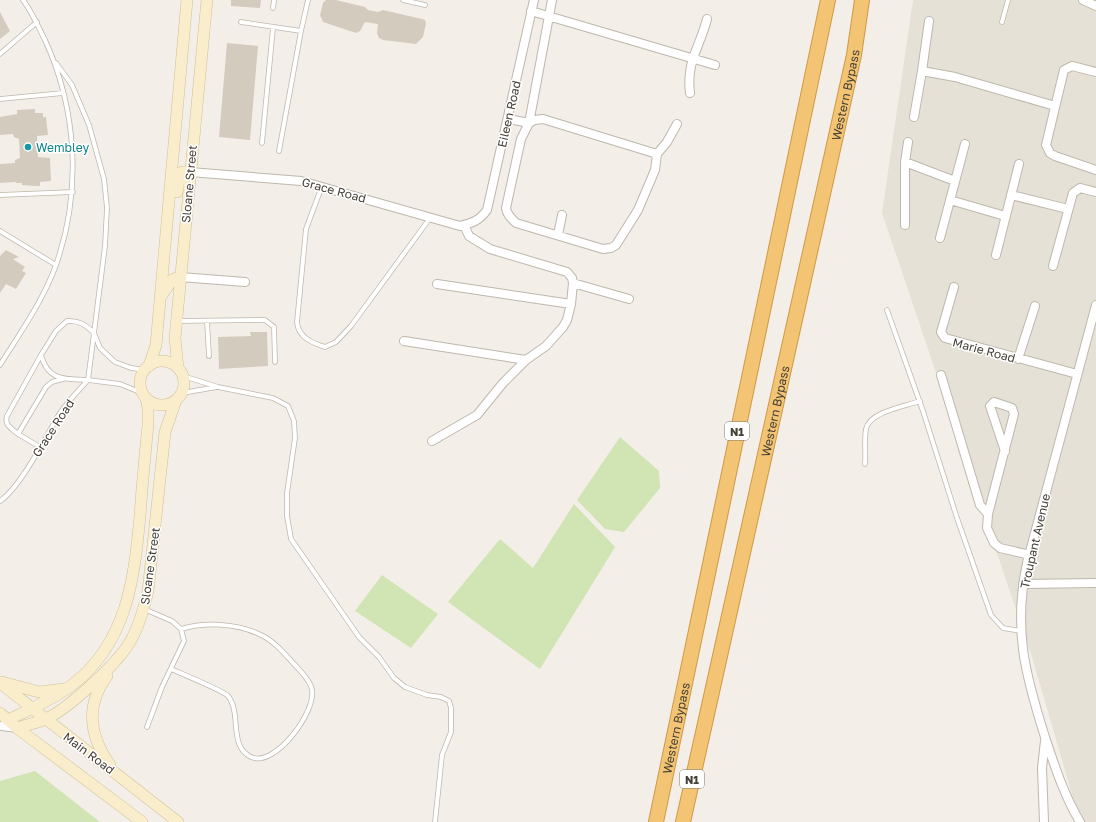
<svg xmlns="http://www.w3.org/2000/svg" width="1096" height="822" font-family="'Golos Text',sans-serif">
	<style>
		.residential { fill: #e6e1d7 }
		.green { fill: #d0e4b4 }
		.building { fill: #d4cbbf }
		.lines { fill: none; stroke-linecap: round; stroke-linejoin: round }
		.lane-casing { stroke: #beb7ac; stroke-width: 5.5 }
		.street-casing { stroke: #beb7ac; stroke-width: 10 }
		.secondary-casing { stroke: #cfc09b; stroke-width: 12 }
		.highway-casing { stroke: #d19944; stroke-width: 16 }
		.lane { stroke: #fff; stroke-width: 4 }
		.street { stroke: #fff; stroke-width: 8 }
		.secondary { stroke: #faedcb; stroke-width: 11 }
		.highway { stroke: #f2c474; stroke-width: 14 }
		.culture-dot { fill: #0f9aa8; stroke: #fff; stroke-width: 1.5 }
		.labels { text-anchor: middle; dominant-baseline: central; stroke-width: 3; stroke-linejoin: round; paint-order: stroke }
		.shield { fill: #fff; stroke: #7e7973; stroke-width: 1 }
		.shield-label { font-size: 11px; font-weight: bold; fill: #464037 }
		.street-label { font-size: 12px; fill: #464037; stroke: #fff }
		.culture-label { font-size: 12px; fill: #0d838f; stroke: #fff; text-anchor: start }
	</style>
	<rect width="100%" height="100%" fill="#f3efe8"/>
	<path class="residential" d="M913 0H1096V822H1080L1032 657 882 213Z"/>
	<path class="green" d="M620 437 659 471 660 488 624 532 605 529 577 500Z
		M574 504 615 547 540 669 448 602 500 539 533 568Z
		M382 575 438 614 411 648 355 611Z
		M35 771 100 822H0V781Z"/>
	<path class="building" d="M231 0H261L260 8 231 6Z
		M326 0H336L365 7 368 10 378 12 383 10 422 19 425 20 426 23 423 37 416 44 383 40 379 38 377 33 378 24 365 22 360 31 356 33 323 22 320 15 323 3Z
		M0 12 10 31 0 39Z
		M227 43 258 46 250 140 219 137Z
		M35 109V113H43V117H46L48 135 37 136 38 157 50 158 51 181 40 182V186H34L22 185V183H16V182L0 183V164L15 163V160L20 158 19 139 14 137 13 134 0 135V117L17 114V110Z
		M6 250 19 257 13 259 25 267 22 271 26 273 16 289 6 284 0 293V256Z
		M250 332H267L268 366 219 369 218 337 251 336Z"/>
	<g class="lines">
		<defs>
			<path id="lane" d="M403 0 425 5
				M273 8 274 0
				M241 22 301 31
				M1002 22 1008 0
				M0 54 37 22
				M56 63 72 85 89 125 104 179 107 208 105 246 94 333 100 348 115 362 131 368 145 370
				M0 99 63 93
				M262 143 273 28
				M279 151 301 31 308 0
				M322 186 306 229 297 322C298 337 312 343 325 347L336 342 351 326 430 218
				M0 195 73 192
				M0 231 56 265
				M887 310 923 411 957 518 991 615 1003 628 1021 631
				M67 321C79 320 86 325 94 333L88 380C64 379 48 381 41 355L56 331Z
				M177 321 265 320 274 327 275 362
				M207 321 209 356
				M41 355 7 416C4 425 12 429 18 434L46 387 52 382 63 379
				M0 365C20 333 43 301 56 265 82 191 77 110 45 40 38 26 32 12 23 0
				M183 376 218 387 273 398 288 406 294 421 295 438 287 493V516L291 539 359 637 379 657 394 678 405 687 427 695 441 697 449 701 451 708V732L442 755 435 822
				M182 393 217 387
				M18 434 40 447
				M865 464C866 453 864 440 866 429 869 412 906 406 920 401
				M0 501C21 487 46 436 60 413 68 401 78 391 88 380L120 384 142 393
				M144 609 172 621 181 629 184 641 162 687 147 727
				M171 669C180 673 224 691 228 696 242 713 228 746 251 757 275 768 316 712 312 690 311 682 299 669 293 663 284 653 274 641 261 635 237 623 206 622 181 629"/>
			<path id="street" d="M552 0 529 123 521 139 506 208C507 215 511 218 516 223L603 249 611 248 616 245 638 210 655 170 657 154 667 142 677 124
				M1083 0 1096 6
				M531 11 715 65
				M929 21 922 71 955 77 1055 106
				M1096 72 1072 66 1064 70 1046 145 1050 153 1055 156 1096 170
				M690 93C686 61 700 47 707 19
				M914 117 922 71
				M508 119 529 123 535 120 543 119 657 154
				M905 162 955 181
				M190 172 301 181 460 226C472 223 479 221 487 210L534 0
				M1011 195 1068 209
				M950 200 1005 216
				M905 225V162L908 142
				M558 235 562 215
				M940 238 965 144
				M996 255 1019 164
				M1053 266 1073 193 1080 188 1096 192
				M180 277 245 282
				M573 283 629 299
				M437 284 571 304
				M954 287 941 332 945 338 1077 374
				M404 341 526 360
				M1018 359 1035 306
				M941 375 980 505 988 514
				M432 441 477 415 503 383 526 360 546 346 563 327 567 320 571 304 573 283 572 278 567 272 490 249 469 236 464 225
				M1005 451 990 406 994 402 1012 408 1014 414 988 514 987 528 994 543 1000 548 1030 555
				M1023 584 1096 583
				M2 726 17 728
				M1044 822 1042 768 1045 741
				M1080 822C1064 795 1055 767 1045 737 1025 674 1013 629 1027 563L1096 305"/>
			<path id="secondary" d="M177 192 180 174 182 172H190
				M162 295 172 280 181 276
				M140 383a22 22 0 1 1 44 0a22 22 0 1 1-44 0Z
				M149 366 156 345 187 0
				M178 368 175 338 207 0
				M107 676C85 706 89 735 110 765
				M2 682 39 692 64 689
				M0 683 178 822
				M0 713 17 728 142 822
				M8 720C30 709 52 700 72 685 127 643 134 580 140 516 142 486 145 455 148 425V408L146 398
				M17 728C26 725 35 723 44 720 67 710 117 664 130 642 139 627 144 608 148 591L165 432 176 400"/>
			<g id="highway">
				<path id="s1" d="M656 822 828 0"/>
				<path id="s2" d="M683 822 854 55 862 0"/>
			</g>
		</defs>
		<use href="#lane" class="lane-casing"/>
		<use href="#street" class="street-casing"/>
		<use href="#secondary" class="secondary-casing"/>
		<use href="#highway" class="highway-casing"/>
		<use href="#lane" class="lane"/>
		<use href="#street" class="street"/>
		<use href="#secondary" class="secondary"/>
		<use href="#highway" class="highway"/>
	</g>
	<circle class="culture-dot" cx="28" cy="147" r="4"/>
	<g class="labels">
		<g class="shield">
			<rect x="725" y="422" width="24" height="18" rx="3"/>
			<rect x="680" y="770" width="24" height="18" rx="3"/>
		</g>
		<g class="shield-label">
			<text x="737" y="431">N1</text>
			<text x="692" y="779">N1</text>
		</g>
		<g class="street-label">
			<text stroke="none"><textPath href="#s2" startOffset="745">Western Bypass</textPath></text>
			<text transform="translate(509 114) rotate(-77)">Eileen Road</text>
			<text transform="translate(189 184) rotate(-85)">Sloane Street</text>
			<text transform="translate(334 190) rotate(15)">Grace Road</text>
			<text transform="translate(984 350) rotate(15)">Marie Road</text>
			<text stroke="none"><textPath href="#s2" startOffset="421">Western Bypass</textPath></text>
			<text transform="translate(53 428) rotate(-57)">Grace Road</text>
			<text transform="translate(1035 541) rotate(-77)">Troupant Avenue</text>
			<text transform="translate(150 566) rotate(-82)">Sloane Street</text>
			<text stroke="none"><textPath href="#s1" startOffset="96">Western Bypass</textPath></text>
			<text transform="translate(89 753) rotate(37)">Main Road</text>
		</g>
		<g class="culture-label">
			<text x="36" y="147">Wembley</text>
		</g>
	</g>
</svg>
